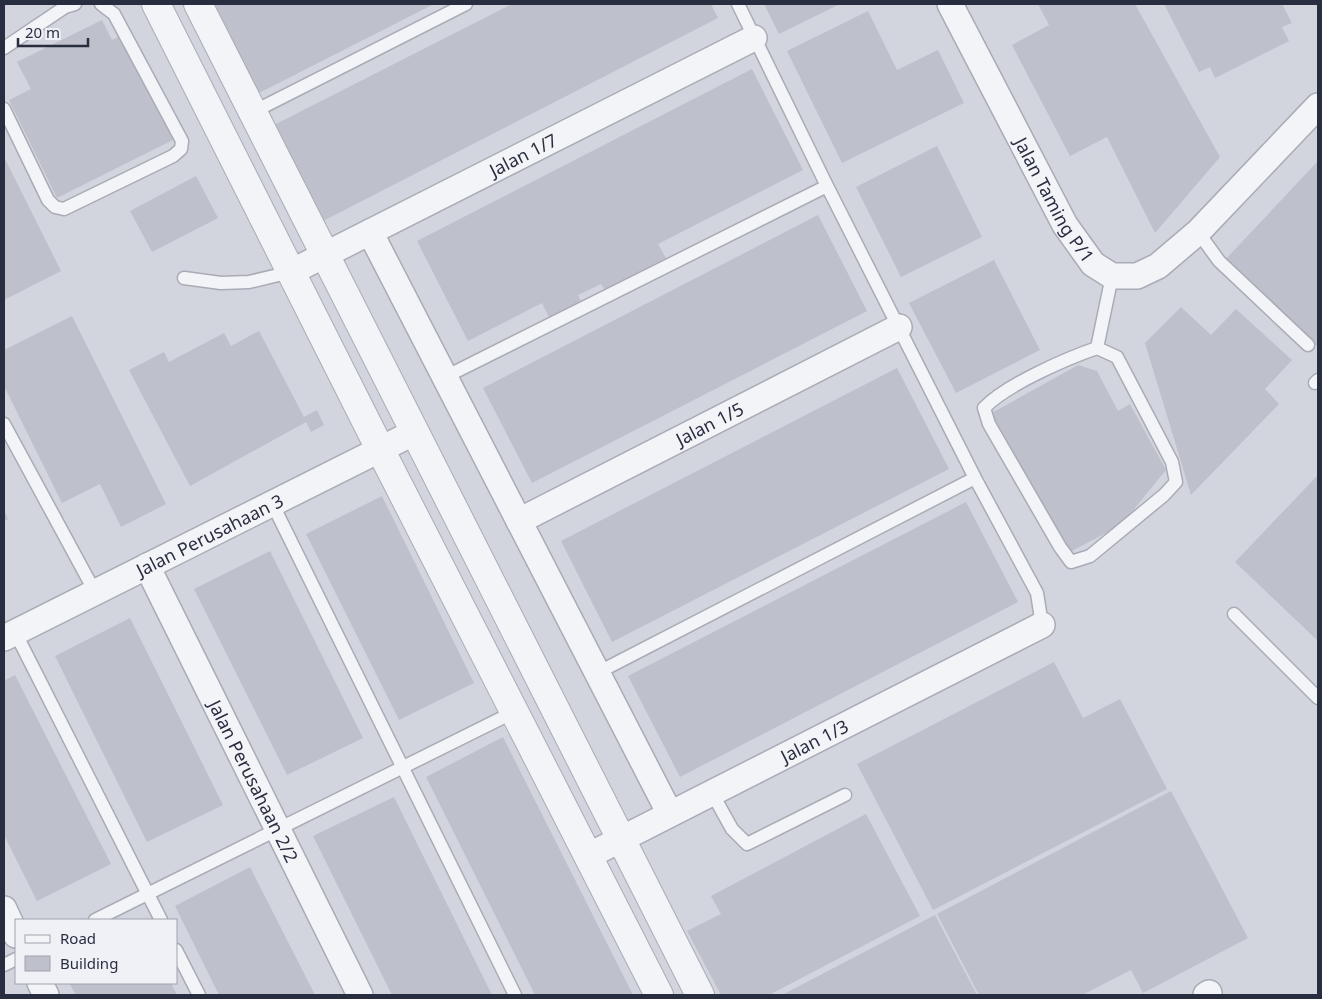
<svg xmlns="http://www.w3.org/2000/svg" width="1322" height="999" font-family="'Noto Sans',sans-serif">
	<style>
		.built { fill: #d2d4de; fill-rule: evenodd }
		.building { fill: #bec0cb }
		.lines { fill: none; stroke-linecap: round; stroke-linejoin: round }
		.service-casing { stroke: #a9acb6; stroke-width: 15 }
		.minor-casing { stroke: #a9acb6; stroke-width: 28 }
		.tertiary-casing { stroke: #a9acb6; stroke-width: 30 }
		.service { stroke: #f3f4f7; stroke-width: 12 }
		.minor { stroke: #f3f4f7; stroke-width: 25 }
		.tertiary { stroke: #f3f4f7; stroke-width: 28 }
		.labels { text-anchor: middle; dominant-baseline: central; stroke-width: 4.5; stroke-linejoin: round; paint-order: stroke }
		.street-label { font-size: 18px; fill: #292d40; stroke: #f0f1f6 }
	</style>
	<rect width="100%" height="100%" fill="#e0e2e9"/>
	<path class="built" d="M4 4H1318V995H4ZM16 920H176V983H16Z"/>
	<path class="building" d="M214 4H434L259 93Z
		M512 4H711L718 18 323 221 274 125Z
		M764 4H840L779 34Z
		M1038 4H1135L1220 157 1155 233 1107 137 1070 156 1012 45 1049 25Z
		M1164 4H1282L1292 23 1282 27 1289 41 1215 78 1210 67 1199 72Z
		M868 11 897 70 938 50 964 103 842 163 787 51Z
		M102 20 112 40 121 36 173 140 57 198 9 100 31 89 17 62Z
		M752 69 803 170 658 244 666 258 605 290 601 284 578 295 583 305 551 321 542 303 468 341 417 241Z
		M937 146 982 237 901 277 856 187Z
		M4 157 61 271 4 300Z
		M1318 161V347L1225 260Z
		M196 176 218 218 152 252 130 211Z
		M818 215 867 311 532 483 483 388Z
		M994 260 1040 350 956 393 909 303Z
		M1181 307 1211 335 1236 309 1292 360 1265 389 1279 404 1191 495 1145 343Z
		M72 316 166 504 121 527 100 484 62 503 4 386V350Z
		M259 331 304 417 317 410 324 425 311 432 306 422 190 486 129 370 164 352 169 362 224 333 231 346Z
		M1078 365 1097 371 1118 411 1130 404 1166 470 1121 525 1068 553 990 414Z
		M897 368 949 469 612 642 561 541Z
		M1318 475V641L1235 562Z
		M382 496 474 683 399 720 306 534Z
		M966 502 1018 602 680 777 628 676Z
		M4 510 8 519 4 521Z
		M270 551 363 738 287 775 194 589Z
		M130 618 223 805 147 842 55 656Z
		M1054 662 1083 718 1120 699 1167 789 933 910 857 764Z
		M15 675 111 864 37 901 4 835V681Z
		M503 737 633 995H535L426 777Z
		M1171 791 1248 938 1143 993 1131 970 1082 995H979L937 914Z
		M394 797 492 995H392L313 836Z
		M866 814 920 916 769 995H721L687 931 721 914 711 896Z
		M250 867 315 995H219L175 906Z
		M935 915 977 995H782Z
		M69 983H171L177 995H76Z"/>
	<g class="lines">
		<defs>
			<path id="service" d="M738 4 827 186 975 478 1037 593 1042 625
				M4 48 65 7 75 4
				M4 109 48 200 55 207 64 209 173 156 181 149 182 141 114 14 101 4
				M253 112 466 4
				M1198 232 1219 261 1308 345
				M184 278 221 283 249 282 291 272
				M1097 348 1117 357 1172 462 1176 482 1164 495 1090 556 1071 562 1060 547 989 424 984 408C1006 385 1065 359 1097 348Z
				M1097 348 1112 276
				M445 377 827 186
				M1315 383 1318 380
				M4 424 95 592
				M272 503 515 995
				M1234 614 1318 698
				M15 632 161 920
				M597 673 975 478
				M712 793 732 829 747 844 845 795
				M95 920 514 712
				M176 950 199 995
				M4 965 16 959"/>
			<g id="minor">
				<path id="s1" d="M950 4 1065 225 1093 264 1112 276H1137L1158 266 1198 232 1318 106"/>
				<path d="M370 232 670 814"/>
				<path id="s2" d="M291 272 754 38"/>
				<path id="s3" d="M519 521 899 327"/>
				<path id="s4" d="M147 566 360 995"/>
				<path id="s5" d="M4 638 415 432"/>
				<path id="s6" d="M588 856 1042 625"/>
				<path d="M4 909 16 935"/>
				<path d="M40 983 46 995"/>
				<path d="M1206 995 1209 993"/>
			</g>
			<path id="tertiary" d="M156 4 380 449 659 995
				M198 4 700 995"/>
		</defs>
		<use href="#service" class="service-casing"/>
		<use href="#minor" class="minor-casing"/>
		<use href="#tertiary" class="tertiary-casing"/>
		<use href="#service" class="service"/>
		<use href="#minor" class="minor"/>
		<use href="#tertiary" class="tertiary"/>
	</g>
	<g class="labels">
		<g class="street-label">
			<text stroke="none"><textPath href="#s2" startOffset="260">Jalan 1/7</textPath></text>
			<text stroke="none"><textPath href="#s1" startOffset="222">Jalan Taming P/1</textPath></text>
			<text stroke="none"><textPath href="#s3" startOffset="214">Jalan 1/5</textPath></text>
			<text stroke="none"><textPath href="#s5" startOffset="230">Jalan Perusahaan 3</textPath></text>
			<text stroke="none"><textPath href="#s6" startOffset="254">Jalan 1/3</textPath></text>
			<text stroke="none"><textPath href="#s4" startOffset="240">Jalan Perusahaan 2/2</textPath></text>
		</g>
	</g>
	<rect width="1322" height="999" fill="none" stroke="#292d40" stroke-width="10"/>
	<rect x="15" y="919" width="162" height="65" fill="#f0f1f6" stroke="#a0a3ad"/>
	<rect x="25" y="935" width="25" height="8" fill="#f3f4f7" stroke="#a0a3ad"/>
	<text x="60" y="944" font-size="15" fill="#292d40">Road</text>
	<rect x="25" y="956" width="25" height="15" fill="#bec0cb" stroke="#a0a3ad"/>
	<text x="60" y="969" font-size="15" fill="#292d40">Building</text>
	<path d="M18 38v8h70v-8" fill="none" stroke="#292d40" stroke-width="2.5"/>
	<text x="25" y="38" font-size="15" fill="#292d40" stroke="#f0f1f6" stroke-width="4" paint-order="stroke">20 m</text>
</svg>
